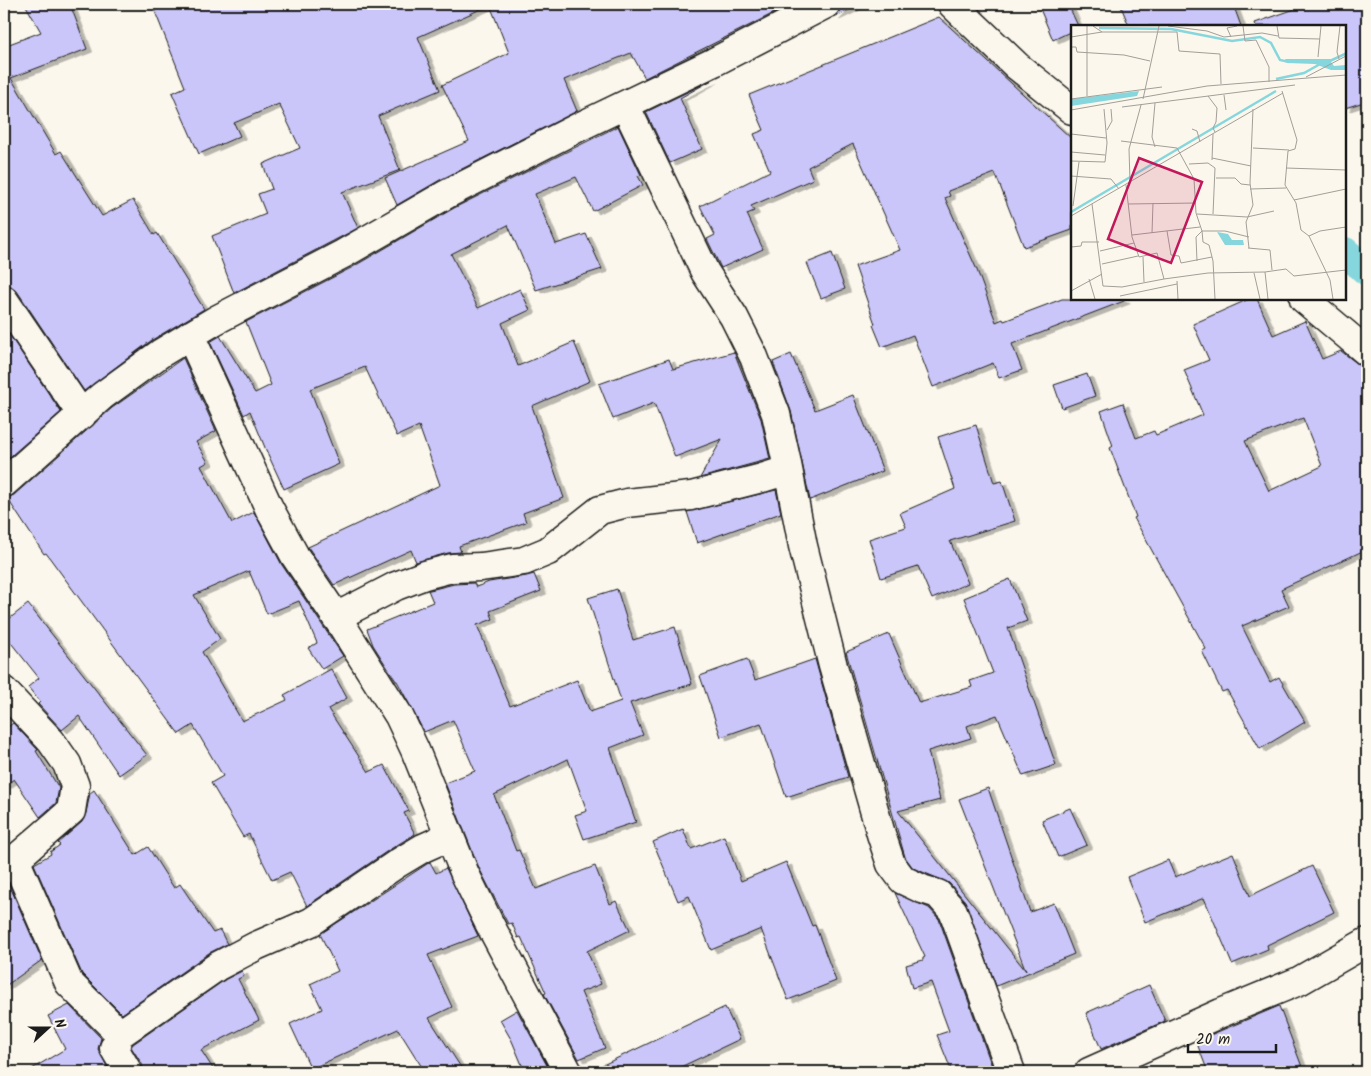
<svg xmlns="http://www.w3.org/2000/svg" width="1371" height="1076" font-family="Kalam,sans-serif">
	<style>
		.lines { fill: none; stroke-linecap: round; stroke-linejoin: round }
		.canal { stroke: #86d7dd; stroke-width: 30 }
		.building { fill: #cac6f9; stroke: #1c1c1c; fill-rule: evenodd; filter: url(#shadow) }
		.minor-casing { stroke: #1c1c1c; stroke-width: 31 }
		.minor { stroke: #fbf7ec; stroke-width: 28 }
		.inset-river { fill: none; stroke: #86d7dd; stroke-width: 2.5 }
		.inset-road { fill: none; stroke: #a29f99; stroke-width: 1 }
		.view { fill: #c2185b; fill-opacity: 0.15; stroke: #c2185b; stroke-width: 2.5 }
		.inset-edge { fill: none; stroke: #1c1c1c; stroke-width: 2.5 }
	</style>
	<defs>
		<filter id="shadow"><feDropShadow dx="5.5" dy="3" stdDeviation="0" flood-color="#0004"/></filter>
	</defs>
	<rect width="100%" height="100%" fill="#fbf7ec"/>
	<filter id="ink" filterUnits="userSpaceOnUse"><feTurbulence type="fractalNoise" baseFrequency=".02" numOctaves="2"/><feDisplacementMap in="SourceGraphic" scale="10" xChannelSelector="R" yChannelSelector="G"/><feConvolveMatrix kernelMatrix="1 2 1 2 8 2 1 2 1" color-interpolation-filters="sRGB"/></filter>
	<g filter="url(#ink)">
		<g class="lines">
			<path class="canal" d="M1345 252 1367 271"/>
		</g>
		<path class="building" d="M25 4H70L87 49 11 78 56 154 61 151 102 216 133 200 154 235 157 233 204 309 152 340 84 391 17 291 11 286 4 285V46L41 32Z
			M152 4H792L645 78 631 53 564 80 577 111 440 180 397 205 385 178 469 141 442 85 509 53 490 5 418 37 440 90 378 116 400 170 342 192 358 228 234 293 212 236 266 214 258 194 272 189 263 164 300 148 279 104 234 123 240 136 199 154 172 93 185 87Z
			M841 4H861L834 17 839 12Z
			M1038 4H1068L1078 26H1072V31L1053 40Z
			M1120 4H1233L1241 26H1129Z
			M1309 4H1367V101L1345 108V26H1256L1255 23Z
			M939 17 1072 139V230L1024 247 995 173 948 191 950 196 945 198 977 270 996 322 1003 319 1004 321 1062 299H1124V301L1012 344 1022 370 999 378 993 363 933 387 913 335 882 347 873 325 875 324 855 266 900 250 853 144 808 167 813 179 751 206 754 211 747 214 763 249 721 268 707 239 715 235 700 206 770 171 754 134 764 130 749 95Z
			M712 80 680 98 702 149 670 163 646 112Z
			M618 126 641 175 638 176 643 185 593 211 576 177 535 194 556 244 586 234 602 269 536 290 508 225 451 254 478 308 520 289 530 310 502 323 518 366 574 342 590 381 532 406 564 498 523 513 526 522 459 546 461 552 448 553 416 562 411 550 334 585 308 547 440 485 419 426 397 436 365 367 310 389 339 464 284 489 266 450 250 411 244 415 210 342 220 336 255 393 271 385 246 322 351 268 454 208Z
			M832 253 845 289 821 298 807 263Z
			M1249 299H1257L1273 335 1305 321 1322 359 1341 351 1367 371V549L1281 589 1289 606 1242 626 1270 682 1279 677 1305 722 1260 749 1227 690 1222 692 1202 651 1206 649 1134 518 1136 517 1110 448 1113 446 1101 411 1123 403 1136 438 1154 431 1156 435 1203 415 1184 370 1209 360 1193 324ZM1303 418 1322 466 1269 491 1245 441Z
			M4 327 61 412 4 462Z
			M734 352 761 419 770 459 700 478 722 439 675 457 654 403 613 419 599 384 669 359 673 369Z
			M791 354 815 410 853 395 883 471 810 500 791 411 773 362Z
			M183 358 216 431 196 442 208 462 201 466 232 523 254 512 282 565 343 656 322 669 308 648 317 643 299 601 267 614 249 571 194 595 220 639 202 652 242 721 287 700 284 695 331 669 347 698 328 709 369 772 384 765 409 811 404 813 415 834 389 850 307 906 290 872 272 880 249 834 243 837 211 783 223 776 193 725 179 734 46 553 44 554 7 498 14 495 112 408Z
			M1087 374 1095 396 1062 408 1054 385Z
			M976 425 994 483 1002 481 1015 521 950 541 968 583 932 599 918 566 881 578 869 539 906 527 900 513 955 489 938 437Z
			M776 490 781 513 697 543 687 512Z
			M534 574 541 591 490 611 493 619 477 625 510 706 577 680 590 712 621 701 588 598 617 589 633 640 675 627 692 684 630 703 643 735 610 748 636 822 584 839 575 815 587 811 568 759 494 795 516 851 519 850 536 889 595 866 610 904 616 901 630 930 587 951 601 984 581 992 605 1048 579 1059 544 994 546 993 521 937 518 938 512 923 508 924 479 868 445 783 475 771 453 720 424 732 397 681H396L373 645 367 629 433 602 428 590H430L454 584 474 583 476 587 489 582 526 576Z
			M1010 579 1027 621 1008 628 1056 765 1023 776 997 715 967 726 971 738 928 751 940 800 898 811 1026 971 959 799 988 788 1030 912 1054 903 1074 954 996 986 965 901 949 883 913 868 905 857 846 652 889 634 919 703 972 687 970 681 993 673 964 598Z
			M28 604 147 755 119 775 79 716 62 730 38 704 40 702 28 687 39 678 4 634V623Z
			M747 659 755 680 815 659 848 777 786 797 761 723 721 737 700 676Z
			M13 723 38 750 36 751 59 788 56 803 40 817 14 779 4 786V730Z
			M94 790 135 855 148 847 174 888 180 884 213 933 220 930 227 944 209 953 122 1014 82 974 34 864 51 854 50 852 60 845 58 843 82 822 86 813 90 793Z
			M1070 808 1087 845 1058 857 1042 820Z
			M683 829 691 849 724 836 741 881 786 862 812 926 815 925 836 981 788 1000 761 929 711 950 689 896 678 901 653 842Z
			M1233 853 1250 896 1312 866 1334 912 1267 945 1268 949 1232 964 1204 898 1145 922 1127 877 1168 860 1175 877Z
			M430 862 436 873 446 868 478 936 428 955 452 1007 429 1018 464 1072H425L398 1029 311 1069 290 1024 322 1009 310 984 338 971 320 934Z
			M4 884H9L42 960 4 987Z
			M895 893 929 908 939 919 994 1072H952L937 1035 949 1031 931 982 912 988 906 965 923 960V958L925 957Z
			M242 971 244 976 238 979 259 1020 201 1050 215 1072H144L142 1064 131 1047 133 1044 226 979Z
			M1149 985 1165 1021 1101 1049 1086 1013Z
			M69 1005 101 1038 98 1049 110 1072H27L65 1049 48 1016Z
			M1279 1006 1304 1072H1208L1196 1041Z
			M725 1007 740 1039 670 1072H588Z
			M517 1010 550 1071 525 1072 512 1041 500 1020Z"/>
		<g class="lines">
			<defs>
				<path id="minor" d="M952 4 1017 66 1072 110
					M625 105 705 272 734 317 754 357 776 414 786 459 803 546 833 666 881 834 891 864 903 880 922 889 938 894 953 911 1011 1072
					M1304 299 1367 352
					M4 300 82 415
					M190 335 269 508 295 556 343 627 399 716 415 750 465 874 488 921 568 1072
					M4 483 102 396 161 353 216 320 343 254 447 194 583 125 714 62 826 4
					M336 617 396 586 425 575 452 568 481 567 524 561 548 551 600 510 627 503 691 496 762 478 788 470
					M4 691 51 741 67 764 75 786 71 811 4 869
					M15 859 69 983 120 1034
					M128 1072 114 1048 120 1034 218 966 256 946 311 922 398 863 423 848 450 836
					M1089 1072 1221 1013 1299 981 1367 942"/>
			</defs>
			<use href="#minor" class="minor-casing"/>
			<use href="#minor" class="minor"/>
		</g>
	</g>
	<g transform="translate(1071 25)">
		<rect width="275" height="275" fill="#fbf7ec"/>
		<path d="M275 27V30L260 37 263 41 275 40V45H260L244 39 216 38 214 34H260ZM68 66 66 71 0 81V74ZM146 207 157 209 161 215H172L173 220H154Z" fill="#86d7dd"/>
		<path class="inset-river" d="M28 3 100 4 161 16 189 12 200 18 209 35 218 37M205 54 233 48 251 38M0 187 205 66"/>
		<path class="inset-road" d="M16 1V71M22 1 31 7H106L108 26 149 29 150 59M97 1 136 6 153 12 191 8 207 11M172 1 174 16 185 15 198 42V57M206 1 208 13 249 14M0 12 31 7M160 12 156 3 166 1M0 22H5L6 27 53 30 79 36M247 32 250 1M268 34 266 27 269 1M235 52 275 31M211 66 226 115 224 124 217 126 214 160 225 178 230 205 238 211 259 255 262 274M153 70 155 85M137 71 146 83 145 97 142 103 144 107M0 74 91 62M72 74 88 1M84 78 81 112 84 122M51 82 224 60M0 85 136 61 275 50M121 104 126 106 129 117M36 105 41 96 40 84M0 109 35 113M50 116 106 123 123 154 125 188 131 206H154L178 212M182 123 218 125M0 127 34 130M141 133 180 141M141 135 142 109M0 136 34 137 36 118 33 84M118 139 137 138 144 143 142 189M215 143 275 145M0 151 40 154 48 164M145 153H164L170 159 179 160M59 157 58 124 70 80M55 160 61 212 68 232 86 228 93 254 137 248 194 247M179 164 215 163M223 175 275 164M21 179 32 261 51 262 93 254M57 179 125 178M2 181 8 137M126 189 176 192 203 186M0 191 212 68M96 206 100 230 108 231 110 238 141 232M131 206 132 217 138 220 142 236 144 274M81 208 82 178M61 210 129 202M238 211 249 206 275 202M0 222 10 221 11 217H28M177 223 199 225 201 245M178 223 175 197 182 180 179 158 182 84M29 226 63 218M72 232 73 257M126 236 125 212 131 206M31 239 67 231M183 248 189 274M18 254 24 274M106 256 107 274M0 266 31 249M49 271 106 259M197 274 194 247 215 244 223 251 275 245"/>
		<path class="view" d="M68 133 131 157 100 238 37 214Z"/>
		<rect width="275" height="275" class="inset-edge"/>
	</g>
	<rect width="1371" height="1076" fill="none" stroke="#fbf7ec" stroke-width="20"/>
	<rect x="10" y="10" width="1351" height="1056" fill="none" stroke="#1c1c1c" stroke-width="2" filter="url(#ink)"/>
	<g transform="translate(48 1028) rotate(69)" stroke="#fbf7ec" stroke-width="4" paint-order="stroke">
	<path d="M0-4L9 19L0 12L-9 19Z" fill="#1c1c1c"/>
	<text y="-8" font-size="14" font-weight="bold" text-anchor="middle" fill="#1c1c1c">N</text>
	</g>
	<path d="M1188 1044v8h88v-8" fill="none" stroke="#1c1c1c" stroke-width="2.5"/>
	<text x="1196" y="1044" font-size="15" fill="#1c1c1c" stroke="#fbf7ec" stroke-width="4" paint-order="stroke">20 m</text>
</svg>
